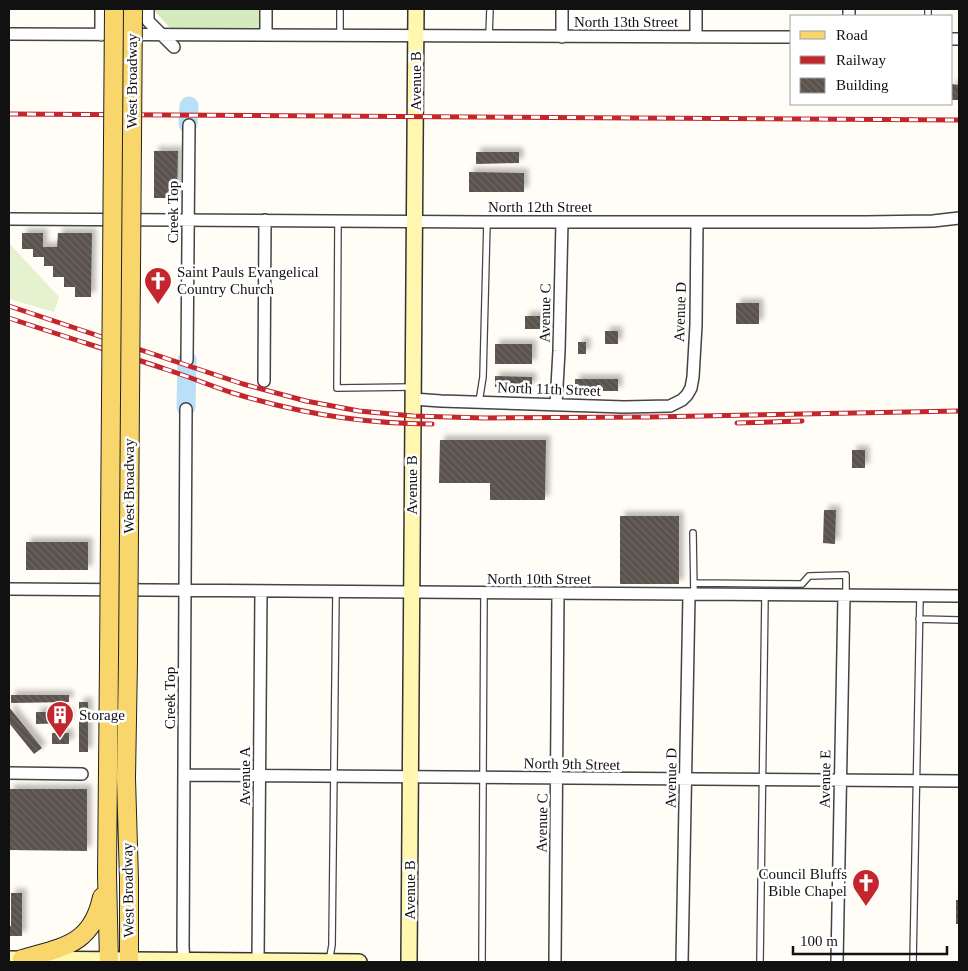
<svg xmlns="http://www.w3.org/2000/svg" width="968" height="971" font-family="'Times New Roman',serif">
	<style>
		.park { fill: #d5ebbd }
		.pitch { fill: #e6f2cf }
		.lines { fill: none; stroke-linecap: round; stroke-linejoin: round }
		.river { stroke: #b9e0f7; stroke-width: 19 }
		.building { fill: url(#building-back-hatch); filter: url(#shadow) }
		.lane-casing { stroke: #444; stroke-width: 8 }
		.street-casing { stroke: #444; stroke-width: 14 }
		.secondary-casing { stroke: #333; stroke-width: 18 }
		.primary-casing { stroke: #222; stroke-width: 20 }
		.lane { stroke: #fff; stroke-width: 5.5 }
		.street { stroke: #fff; stroke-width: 11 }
		.secondary { stroke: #fff6b0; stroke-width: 15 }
		.primary { stroke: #f9d66b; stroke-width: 18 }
		.rail-casing { stroke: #c4262e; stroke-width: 5 }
		.rail { stroke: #fff; stroke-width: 3; stroke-dasharray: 9; stroke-linecap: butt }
		.primary-bridge-casing { stroke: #222; stroke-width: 20; stroke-linecap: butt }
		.primary-bridge { stroke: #f9d66b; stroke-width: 18 }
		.labels { text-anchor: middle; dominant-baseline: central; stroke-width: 5; stroke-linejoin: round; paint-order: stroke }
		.street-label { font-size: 15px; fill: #111; stroke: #fff }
		.poi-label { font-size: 15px; fill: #111; stroke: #fff; text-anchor: start }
	</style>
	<defs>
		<pattern id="building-back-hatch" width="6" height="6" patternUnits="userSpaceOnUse" patternTransform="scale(1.25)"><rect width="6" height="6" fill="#5a524d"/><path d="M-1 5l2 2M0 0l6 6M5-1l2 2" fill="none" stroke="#6d6662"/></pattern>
		<filter id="shadow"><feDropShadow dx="4.5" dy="-4.5" stdDeviation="2.5" flood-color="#0004"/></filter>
	</defs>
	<rect width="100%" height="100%" fill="#fffdf5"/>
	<path class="park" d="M153 9H260V29L170 28Z"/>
	<path class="pitch" d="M9 243 59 297 54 312 9 299Z"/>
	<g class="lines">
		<path class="river" d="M188 124 189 106
			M186 407 187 360"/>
	</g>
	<path class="building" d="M952 84 959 85V100H952Z
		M154 151H178L177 198H154Z
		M476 152H519V163L476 164Z
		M469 172 524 173V192H469Z
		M22 233H43V247H57L58 233H92L91 297H75V287H64V277H53V266H44V257H33V249H22Z
		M736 303H759V324H736Z
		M525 316H540V329H525Z
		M605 331H618V344H605Z
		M578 342H586V354H578Z
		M495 344H532V364H495Z
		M495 376 532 377V387H495Z
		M575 379H618V391H575Z
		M440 440H546L545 500H490V483H439Z
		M852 450H865V468H852Z
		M824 510H836L835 544 823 543Z
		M620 516H679V584H620Z
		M26 542H88V570H26Z
		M11 695H69V702L11 703Z
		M79 702H88V752H79Z
		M9 707 42 748 34 754 9 723Z
		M36 712H69V723L36 724Z
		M52 733H69V744H52Z
		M9 789H87V851L9 850Z
		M11 893H22V936H9V926H11Z
		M956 900H959V924H956Z"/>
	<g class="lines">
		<defs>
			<path id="lane" d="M928 9V16
				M340 35V9
				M489 36 490 9
				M338 221 337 388 413 387
				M479 402 483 377 487 222
				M693 533 694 595
				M694 583 802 584 809 576 846 575V596
				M919 619 959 620
				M329 962 332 945 336 592
				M482 962 484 593
				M760 962 765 595
				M913 962 920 596"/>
			<path id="street" d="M148 9V21L174 47
				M849 16V9
				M9 34 792 37
				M101 35V9
				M266 35V9
				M562 37V9
				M696 37V9
				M952 39H959
				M9 219 487 222H866L933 221 959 218
				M187 360 189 125
				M264 381 265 220
				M413 399 441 401 624 407 670 406 682 400 687 395 691 388 693 377 696 325 697 222
				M556 404 559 351 562 222
				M9 589 959 596
				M9 773 82 774
				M184 775 959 781
				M258 961 261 591
				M184 962 183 946 186 409
				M555 962 558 594
				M682 962 689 595
				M837 962 844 596"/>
			<path id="secondary" d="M9 959 359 962
				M409 962 416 9"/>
			<path id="primary" d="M109 661 107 875 109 962
				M128 661 126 778 129 880V962
				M22 959C63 947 92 945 102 897"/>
		</defs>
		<use href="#lane" class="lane-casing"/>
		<use href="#street" class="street-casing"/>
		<use href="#secondary" class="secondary-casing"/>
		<use href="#primary" class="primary-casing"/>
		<use href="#lane" class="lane"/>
		<use href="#street" class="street"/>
		<use href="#secondary" class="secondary"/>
		<use href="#primary" class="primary"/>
		<defs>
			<path id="rail" d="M9 114 959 120
				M9 306 243 384 306 401 359 411 413 416 484 418 650 417 959 411
				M9 318C62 336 115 352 168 370 190 377 211 386 233 393 297 413 365 424 432 424
				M737 423 802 421"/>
		</defs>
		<use href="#rail" class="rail-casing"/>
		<use href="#rail" class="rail"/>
		<defs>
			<path id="primary-bridge" d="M109 661 114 9
				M128 661 133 9"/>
		</defs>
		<use href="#primary-bridge" class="primary-bridge-casing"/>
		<use href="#primary-bridge" class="primary-bridge"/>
	</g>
	<defs>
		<symbol id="church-pin" viewBox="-11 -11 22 30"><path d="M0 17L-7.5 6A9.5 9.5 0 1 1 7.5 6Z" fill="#c4262e" stroke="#fff"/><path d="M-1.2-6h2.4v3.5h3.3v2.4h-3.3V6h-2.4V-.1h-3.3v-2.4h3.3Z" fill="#fff"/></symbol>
		<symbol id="building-pin" viewBox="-11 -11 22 30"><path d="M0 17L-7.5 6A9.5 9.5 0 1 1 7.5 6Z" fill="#c4262e" stroke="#fff"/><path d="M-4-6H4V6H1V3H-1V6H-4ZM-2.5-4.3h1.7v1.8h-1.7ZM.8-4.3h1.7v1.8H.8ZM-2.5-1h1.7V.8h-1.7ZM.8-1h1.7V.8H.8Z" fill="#fff"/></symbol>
	</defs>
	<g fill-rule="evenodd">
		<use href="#church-pin" x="142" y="265" width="32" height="43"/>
		<use href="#building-pin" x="44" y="699" width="32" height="43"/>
		<use href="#church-pin" x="850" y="867" width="32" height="43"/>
	</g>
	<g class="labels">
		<g class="street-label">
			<text x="626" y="22">North 13th Street</text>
			<text transform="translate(132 81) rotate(-90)">West Broadway</text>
			<text transform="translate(416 81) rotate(-90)">Avenue B</text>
			<text x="540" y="207">North 12th Street</text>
			<text transform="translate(173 212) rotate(-90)">Creek Top</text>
			<text transform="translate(680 312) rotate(-88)">Avenue D</text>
			<text transform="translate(545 313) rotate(-89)">Avenue C</text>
			<text transform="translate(549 389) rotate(2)">North 11th Street</text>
			<text transform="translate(412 485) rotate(-90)">Avenue B</text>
			<text transform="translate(129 486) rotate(-90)">West Broadway</text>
			<text x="539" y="579">North 10th Street</text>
			<text transform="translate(170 698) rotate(-90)">Creek Top</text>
			<text transform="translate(572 764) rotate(1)">North 9th Street</text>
			<text transform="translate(245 776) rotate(-90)">Avenue A</text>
			<text transform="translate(671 778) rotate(-89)">Avenue D</text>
			<text transform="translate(825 779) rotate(-89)">Avenue E</text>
			<text transform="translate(542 823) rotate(-89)">Avenue C</text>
			<text transform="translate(128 890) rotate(-91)">West Broadway</text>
			<text transform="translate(410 890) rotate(-90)">Avenue B</text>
		</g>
		<g class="poi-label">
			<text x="177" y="272">Saint Pauls Evangelical<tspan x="177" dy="17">Country Church</tspan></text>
			<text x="79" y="715">Storage</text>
			<text x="847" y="874" text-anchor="end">Council Bluffs<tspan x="847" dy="17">Bible Chapel</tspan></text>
		</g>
	</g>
	<rect width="968" height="971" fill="none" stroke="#111111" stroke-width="20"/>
	<rect x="790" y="15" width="162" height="90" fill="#ffffff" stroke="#a0a0a0"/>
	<rect x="800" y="31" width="25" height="8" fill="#f9d66b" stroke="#a0a0a0"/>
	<text x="836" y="40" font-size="15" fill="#111111">Road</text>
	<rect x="800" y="56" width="25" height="8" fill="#c4262e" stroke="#a0a0a0"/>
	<text x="836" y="65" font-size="15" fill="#111111">Railway</text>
	<rect x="800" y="78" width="25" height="15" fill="url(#building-back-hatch)" stroke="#a0a0a0"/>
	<text x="836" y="90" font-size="15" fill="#111111">Building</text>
	<path d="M793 946v8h154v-8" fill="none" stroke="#111111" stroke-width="2.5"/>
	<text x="800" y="946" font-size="15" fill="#111111" stroke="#ffffff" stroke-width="4" paint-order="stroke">100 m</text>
</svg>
